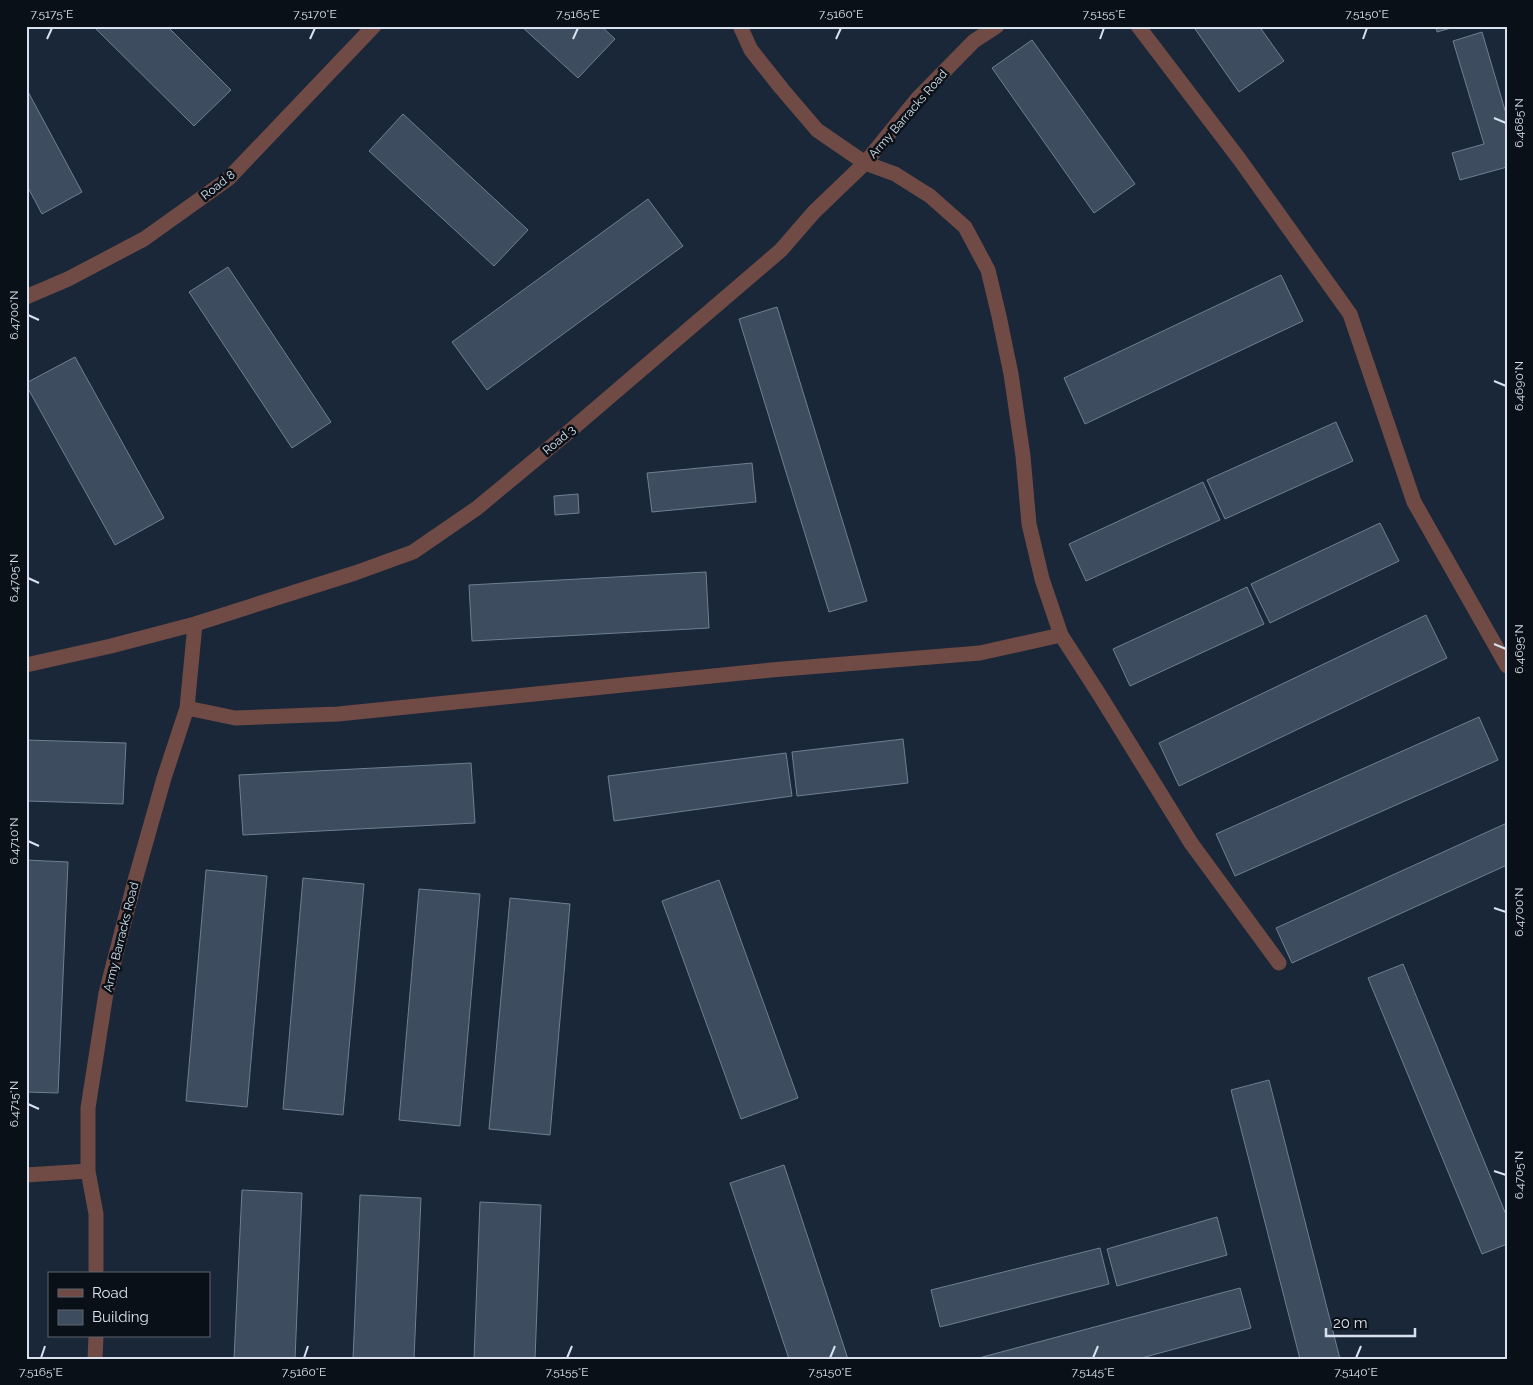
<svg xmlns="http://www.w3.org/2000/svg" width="1533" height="1385" font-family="Raleway,sans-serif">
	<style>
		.building { fill: #3d4c5f; stroke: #6f7f94 }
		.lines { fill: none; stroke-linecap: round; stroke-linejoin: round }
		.minor { stroke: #704a45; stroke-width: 15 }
		.ticks { fill: none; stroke: #d8e1ed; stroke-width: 2 }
		.labels { text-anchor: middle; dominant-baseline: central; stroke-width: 5; stroke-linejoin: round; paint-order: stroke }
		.street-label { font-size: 12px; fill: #d8e1ed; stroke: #0a1017 }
		.neatline { fill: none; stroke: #d8e1ed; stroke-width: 2 }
		.ticks-label { font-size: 12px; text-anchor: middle; fill: #d8e1ed }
	</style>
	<rect width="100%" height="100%" fill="#192738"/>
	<path class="building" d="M93 26H167L231 90 194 126Z
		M521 26H601L615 39 578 78Z
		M1193 26H1259L1284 61 1239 92Z
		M1436 26H1458L1437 32Z
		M1482 32 1507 117V167L1460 180 1452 153 1484 144 1453 41Z
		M1032 40 1135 184 1094 213 992 68Z
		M26 88 82 192 42 214 26 184Z
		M403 114 528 230 494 266 369 151Z
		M648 199 683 246 487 390 452 342Z
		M228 267 331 422 292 448 189 292Z
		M1281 275 1303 321 1085 424 1064 378Z
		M777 307 867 601 829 612 739 319Z
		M75 357 164 518 115 545 26 385V383Z
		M1336 422 1353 461 1225 519 1207 480Z
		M752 463 756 502 652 512 647 473Z
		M1203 482 1220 520 1086 581 1069 544Z
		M578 494 579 513 555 515 554 496Z
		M1380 523 1399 561 1270 623 1251 584Z
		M706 572 709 628 472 641 469 585Z
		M1247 587 1264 624 1130 686 1113 649Z
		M1426 615 1447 658 1179 786 1159 743Z
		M1479 717 1498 760 1235 876 1216 834Z
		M903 739 908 783 797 796 792 752Z
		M26 740 126 743 123 804 26 801Z
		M786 753 792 796 614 821 608 776Z
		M471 763 475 823 243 835 239 775Z
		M1507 823V865L1292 963 1276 928Z
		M26 860 68 862 58 1093 26 1092Z
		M206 870 267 876 247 1107 186 1101Z
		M303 878 364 884 343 1115 283 1109Z
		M719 880 798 1098 741 1119 662 901Z
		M419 889 480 894 460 1126 399 1120Z
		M510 898 570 904 550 1135 489 1129Z
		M1403 964 1507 1217V1244L1482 1254 1368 978Z
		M1269 1080 1340 1359H1300L1231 1090Z
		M784 1165 848 1359H789L730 1183Z
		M242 1190 302 1193 295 1359H234Z
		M360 1195 421 1198 414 1359H353Z
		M480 1202 541 1205 535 1359H474Z
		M1217 1217 1227 1255 1117 1286 1107 1249Z
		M1100 1248 1109 1284 940 1327 931 1290Z
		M1240 1288 1251 1328 1138 1359H975Z"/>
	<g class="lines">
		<path class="minor" d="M740 26 751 50 782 89 817 130 865 163 895 174 930 196 965 227 988 270 999 316 1011 374 1023 456 1029 524 1042 579 1061 635 1099 694 1191 843 1279 963
			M1138 26 1240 160 1350 314 1414 502 1507 666
			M26 297 68 279 144 239 228 179 374 26
			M26 665 111 646 195 624 355 573 413 552 477 508 565 435 781 250 814 212 865 163 918 98 974 41 997 26
			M187 708 235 718 338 714 771 670 980 653 1061 635
			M26 1175 88 1171
			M96 1274V1214L88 1171V1108L106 993 134 884 164 778 187 708 195 624
			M95 1359 96 1336"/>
	</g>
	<path class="ticks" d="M47 39 52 28M310 39 315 28M573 39 578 28M836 39 841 28M1100 39 1104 28M1363 39 1367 28M1494 118 1506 123M28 315 39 320M1494 381 1506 386M28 578 39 583M1494 644 1506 649M28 841 39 846M1494 908 1506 912M28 1104 39 1109M1494 1171 1506 1175M41 1358 45 1346M304 1358 308 1346M567 1358 572 1346M830 1358 835 1346M1093 1358 1098 1346M1356 1358 1361 1346"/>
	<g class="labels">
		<g class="street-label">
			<text transform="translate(908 114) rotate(-49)">Army Barracks Road</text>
			<text transform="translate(218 185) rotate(-38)">Road 8</text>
			<text transform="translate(559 440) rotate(-40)">Road 3</text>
			<text transform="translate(121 937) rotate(-76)">Army Barracks Road</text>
		</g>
	</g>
	<rect width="1533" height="1385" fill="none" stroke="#0a1017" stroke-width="55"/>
	<rect x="48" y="1272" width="162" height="65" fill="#0a1017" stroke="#5c646d"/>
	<rect x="58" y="1289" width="25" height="8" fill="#704a45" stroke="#5c646d"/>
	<text x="92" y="1298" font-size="15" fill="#d8e1ed">Road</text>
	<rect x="58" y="1310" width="25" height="15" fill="#3d4c5f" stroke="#5c646d"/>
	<text x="92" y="1322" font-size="15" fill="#d8e1ed">Building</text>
	<path d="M1326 1328v8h89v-8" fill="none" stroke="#d8e1ed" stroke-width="2.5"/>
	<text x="1333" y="1328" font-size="15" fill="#d8e1ed" stroke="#0a1017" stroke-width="4" paint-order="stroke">20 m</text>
	<rect x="28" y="28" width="1478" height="1330" class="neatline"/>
	<g class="ticks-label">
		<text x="52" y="18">7.5175°E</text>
		<text x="315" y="18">7.5170°E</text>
		<text x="578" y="18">7.5165°E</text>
		<text x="841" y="18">7.5160°E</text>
		<text x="1104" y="18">7.5155°E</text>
		<text x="1367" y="18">7.5150°E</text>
		<text transform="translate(1519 123) rotate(-90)" y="4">6.4685°N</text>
		<text transform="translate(14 315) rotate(-90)" y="4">6.4700°N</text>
		<text transform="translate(1519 386) rotate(-90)" y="4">6.4690°N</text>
		<text transform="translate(14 578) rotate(-90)" y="4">6.4705°N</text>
		<text transform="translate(1519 649) rotate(-90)" y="4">6.4695°N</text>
		<text transform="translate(14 841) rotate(-90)" y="4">6.4710°N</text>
		<text transform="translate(1519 912) rotate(-90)" y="4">6.4700°N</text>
		<text transform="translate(14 1104) rotate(-90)" y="4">6.4715°N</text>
		<text transform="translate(1519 1175) rotate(-90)" y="4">6.4705°N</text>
		<text x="41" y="1376">7.5165°E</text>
		<text x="304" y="1376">7.5160°E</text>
		<text x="567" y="1376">7.5155°E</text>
		<text x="830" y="1376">7.5150°E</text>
		<text x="1093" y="1376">7.5145°E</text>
		<text x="1356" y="1376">7.5140°E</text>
	</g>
</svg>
